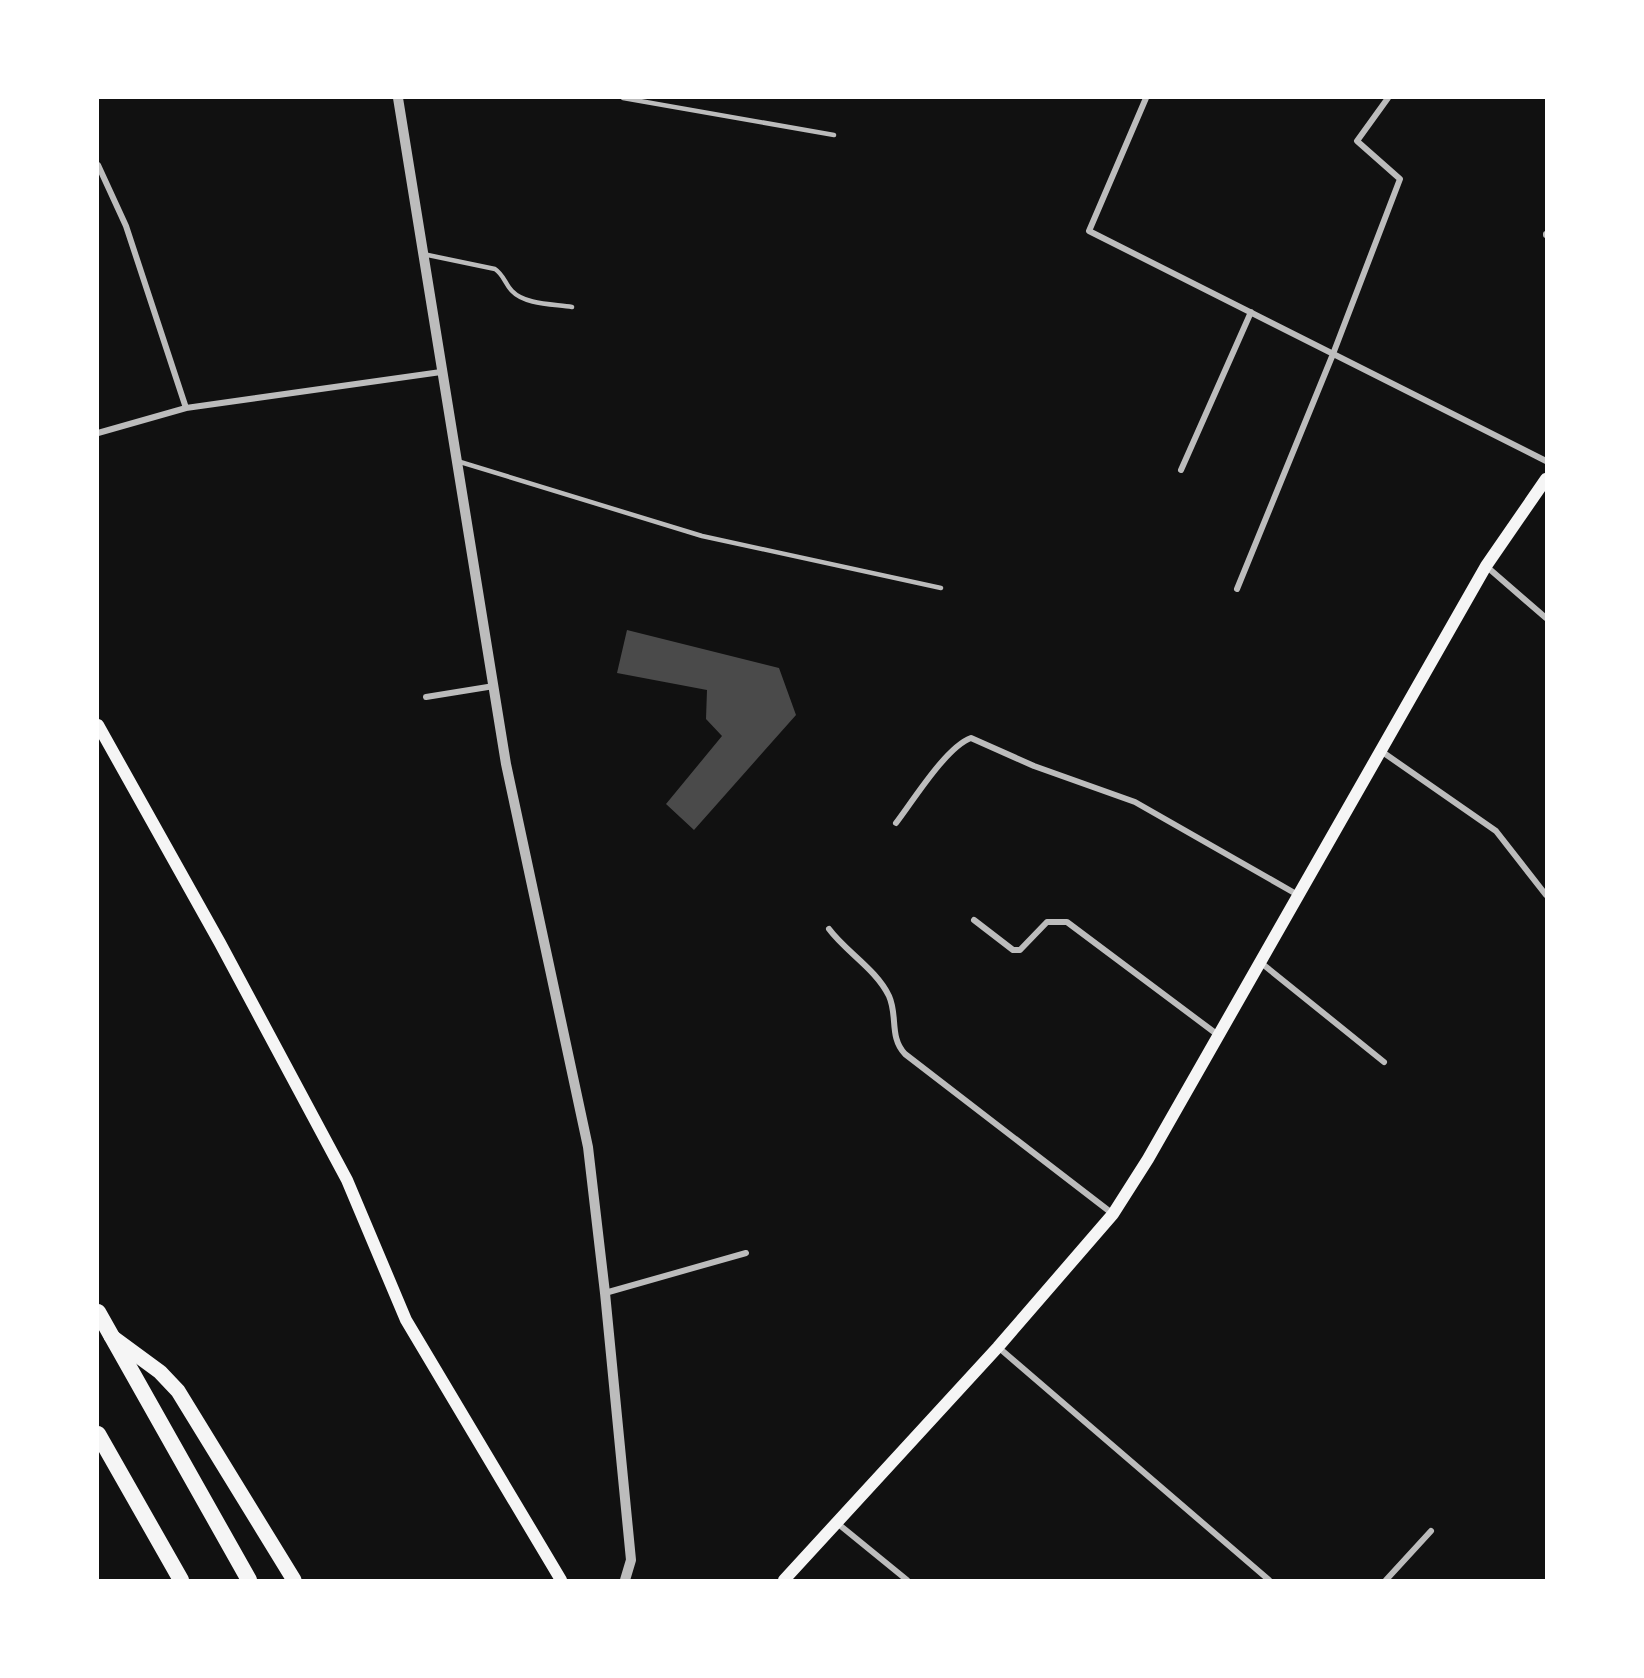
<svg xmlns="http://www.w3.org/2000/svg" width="1644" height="1678" font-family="Ubuntu,sans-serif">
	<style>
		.building { fill: #4a4a4a }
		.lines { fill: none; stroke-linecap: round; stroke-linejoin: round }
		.service { stroke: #bcbcbc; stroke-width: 4.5 }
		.minor { stroke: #bcbcbc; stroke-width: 6 }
		.tertiary { stroke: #bcbcbc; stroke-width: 10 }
		.secondary { stroke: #f5f5f5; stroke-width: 12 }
		.primary { stroke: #f5f5f5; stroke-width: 15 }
		.trunk { stroke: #f5f5f5; stroke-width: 16 }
	</style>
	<rect width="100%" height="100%" fill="#111"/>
	<path class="building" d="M627 630 779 668 796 715 694 830 666 804 722 736 706 719 707 690 617 673Z"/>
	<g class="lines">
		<path class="service" d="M623 98 834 135
			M423 254 495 269C504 275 505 284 512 291 525 305 555 304 572 307
			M457 461 702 536 941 588"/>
		<path class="minor" d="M1146 98 1089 231 1546 461
			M98 165 126 226 186 408
			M1546 234V235
			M98 433 186 408 441 372
			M1181 470 1251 312
			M1486 566 1546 618
			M1237 589 1333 354 1400 179 1357 141 1388 98
			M426 697 494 686
			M1381 751 1496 831 1546 895
			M896 823C913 801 946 747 971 738L1034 766 1135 802 1298 895
			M974 920 1013 950H1020L1047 922H1067L1218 1035
			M829 929C846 952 876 969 889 996 898 1016 889 1037 905 1054L1113 1214
			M1260 962 1384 1062
			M605 1293 746 1253
			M998 1347 1269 1580
			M837 1523 907 1580
			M1386 1580 1431 1531"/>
		<path class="tertiary" d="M398 98 506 764 588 1147 605 1293 631 1560 625 1580"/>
		<path class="secondary" d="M98 725 220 943 347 1180 406 1320 561 1580
			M784 1580 998 1347 1113 1214 1148 1159 1486 566 1546 479"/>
		<path class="primary" d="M111 1336 160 1372 178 1391 294 1580"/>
		<path class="trunk" d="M98 1312 249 1580
			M98 1434 181 1580"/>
	</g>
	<rect width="1644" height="1678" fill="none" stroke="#ffffff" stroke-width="198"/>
</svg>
